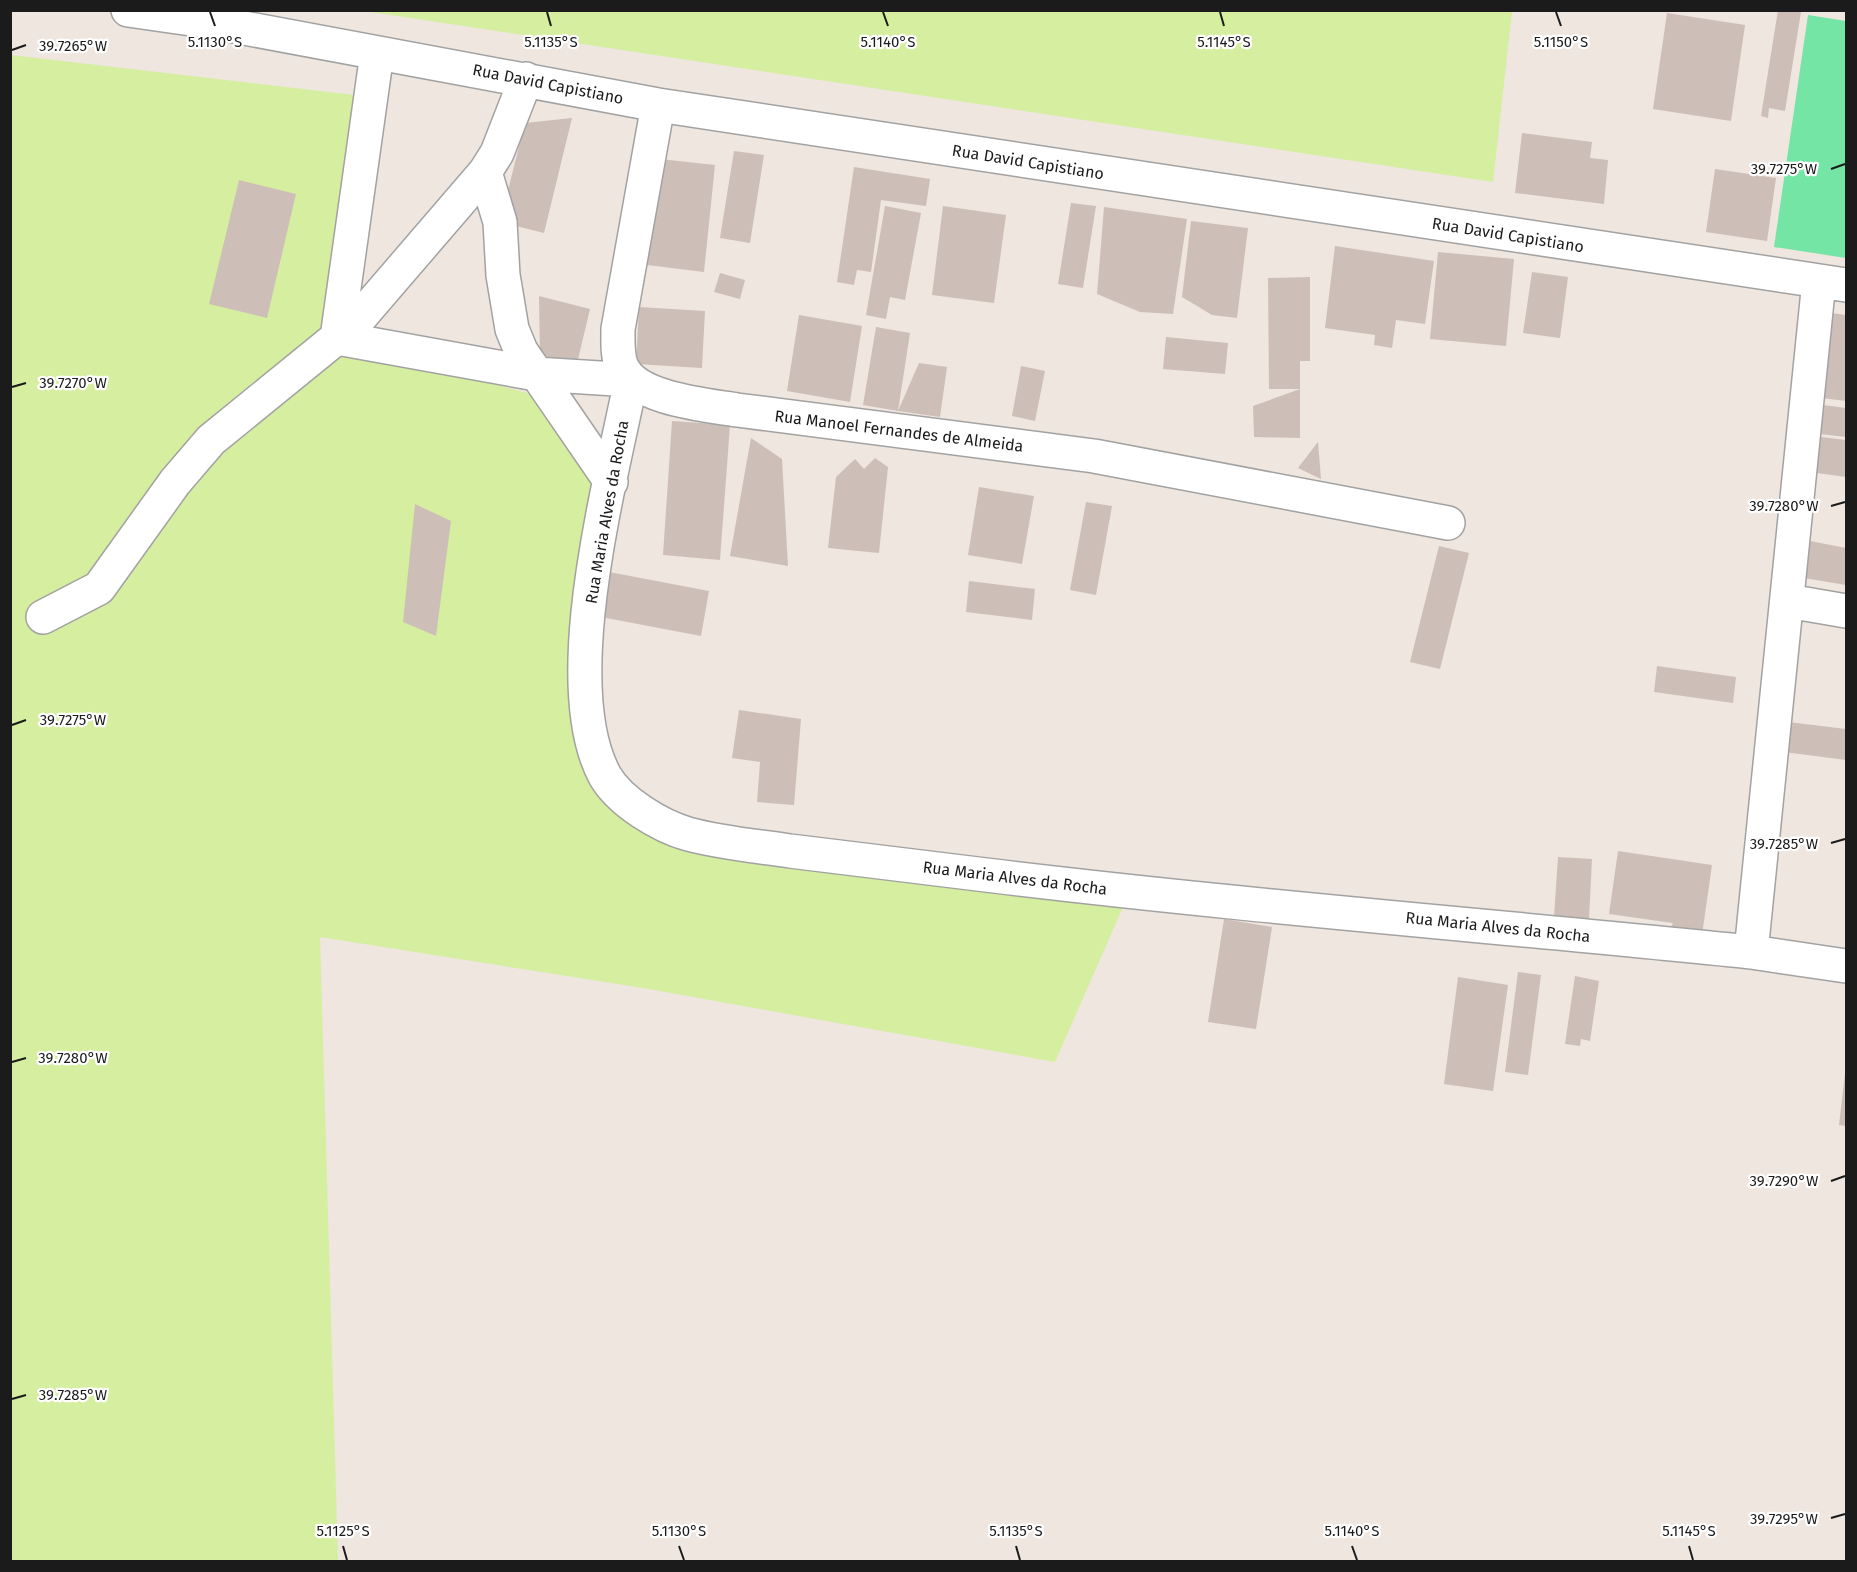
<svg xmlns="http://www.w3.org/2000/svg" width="1857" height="1572" font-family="'Fira Sans',sans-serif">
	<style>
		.grass { fill: #d5ee9f }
		.pitch { fill: #75e5a5 }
		.building { fill: #cebeb8 }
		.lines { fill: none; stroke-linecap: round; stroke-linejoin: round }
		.minor-casing { stroke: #a2a2a2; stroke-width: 36 }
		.minor { stroke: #fff; stroke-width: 33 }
		.ticks { fill: none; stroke: #1b1b1b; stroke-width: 2 }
		.labels { text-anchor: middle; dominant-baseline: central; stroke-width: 4.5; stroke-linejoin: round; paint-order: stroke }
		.street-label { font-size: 16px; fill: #1b1b1b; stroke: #fff }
		.ticks-label { font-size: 15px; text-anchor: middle; fill: #1b1b1b; stroke: #fff; stroke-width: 4.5; stroke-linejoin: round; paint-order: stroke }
	</style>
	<rect width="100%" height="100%" fill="#eee6df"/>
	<path class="grass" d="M364 11 1512 10V11L1493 182Z
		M11 55 363 96 341 342 534 395 595 486 586 746 682 841 1127 898 1055 1062 643 988 320 937 338 1561 11 1562Z"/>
	<path class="pitch" d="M1808 15 1846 21V258L1774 247Z"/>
	<path class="building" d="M1778 10 1801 12 1785 111 1769 108 1768 118 1761 116Z
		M1667 13 1745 25 1731 121 1653 109Z
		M572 118 544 233 500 222 525 123Z
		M1522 133 1592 142 1590 158 1608 160 1604 204 1515 193Z
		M734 151 764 155 750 243 720 238Z
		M651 158 715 165 704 272 639 264Z
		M854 167 930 179 926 206 881 200 871 272 857 270 854 285 837 282Z
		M1715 169 1776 178 1767 241 1706 232Z
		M239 180 296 194 267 318 209 304Z
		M1071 203 1096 206 1083 288 1058 284Z
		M885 206 921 213 905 300 890 297 886 319 866 315Z
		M943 206 1006 215 994 303 932 295Z
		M1104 207 1187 219 1173 314 1140 312 1097 294Z
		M1191 221 1248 228 1237 318 1212 315 1182 297Z
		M1335 246 1434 261 1425 324 1396 320 1392 348 1374 345 1375 335 1325 328Z
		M1438 252 1514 259 1506 346 1430 339Z
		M1532 272 1568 277 1560 338 1523 333Z
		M720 273 745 280 740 299 714 292Z
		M1310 277V361H1300V438L1254 437 1253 406 1300 389H1269L1268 278Z
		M539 296 590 309 576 368 540 359Z
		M639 307 705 311 702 368 636 364Z
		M1831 313 1846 315V401L1821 398Z
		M799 315 862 326 850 402 787 391Z
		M876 327 910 333 898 411 863 405Z
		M1166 337 1228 343 1225 374 1163 369Z
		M919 363 947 367 940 417 898 411Z
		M1021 366 1045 371 1035 421 1012 416Z
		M1823 405 1846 408V437L1820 434Z
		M672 421 730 425 720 560 663 555Z
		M1821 437 1846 440V477L1817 473Z
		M751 438 782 459 788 566 730 556Z
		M1318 442 1321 479 1298 468Z
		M875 458 888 467 879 553 828 548 836 477 855 459 864 469Z
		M979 487 1034 496 1022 564 968 555Z
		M1086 502 1112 506 1096 595 1070 590Z
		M415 504 451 521 436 636 403 622Z
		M1810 541 1846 548V585L1804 578Z
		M1439 546 1469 553 1440 669 1410 662Z
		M609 572 709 591 701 636 601 617Z
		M969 581 1035 589 1032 620 966 612Z
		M1657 666 1736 677 1733 703 1654 692Z
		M739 710 801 719 794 805 757 802 760 762 732 758Z
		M1780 721 1846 729V760L1776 751Z
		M1618 851 1712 865 1702 935 1669 930 1673 923 1609 914Z
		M1558 857 1592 859 1589 919 1554 917Z
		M1224 919 1272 927 1256 1029 1208 1022Z
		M1518 972 1541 975 1528 1075 1505 1072Z
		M1575 976 1599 981 1590 1041 1581 1039 1580 1046 1565 1044Z
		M1458 977 1508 985 1493 1091 1444 1084Z
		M1845 1073H1846V1126L1839 1125Z"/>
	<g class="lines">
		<defs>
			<path id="minor" d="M128 10 212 22 658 105 1846 285
				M377 53 337 338 536 374 631 380C611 481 555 684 605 776 620 802 660 826 688 834 721 843 756 846 790 851 855 859 921 867 986 875 1241 906 1496 926 1751 952L1846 966
				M658 105 618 329C618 341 617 356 622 367 636 399 706 405 737 410L1094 456 1448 523
				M485 172 500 222 503 275 512 329 521 351 611 482
				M1788 601 1846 611
				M43 617 99 588 175 482 211 440 356 322 485 172 497 153 526 79
				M1751 952 1819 281"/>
		</defs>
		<use href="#minor" class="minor-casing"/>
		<use href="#minor" class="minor"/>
	</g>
	<path class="ticks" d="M210 12 215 26M547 12 551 26M883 12 888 26M1220 12 1224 26M1556 12 1561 26M12 50 26 45M1831 169 1845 164M12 387 26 383M1831 506 1845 502M12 725 26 720M1831 843 1845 839M12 1062 26 1058M1831 1181 1845 1176M12 1399 26 1395M1831 1518 1845 1514M343 1546 347 1560M679 1546 684 1560M1016 1546 1020 1560M1352 1546 1357 1560M1689 1546 1693 1560"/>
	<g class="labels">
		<g class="street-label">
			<text transform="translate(548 84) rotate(11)">Rua David Capistiano</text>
			<text transform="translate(1028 162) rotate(9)">Rua David Capistiano</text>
			<text transform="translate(1508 235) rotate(9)">Rua David Capistiano</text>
			<text transform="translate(899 431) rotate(7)">Rua Manoel Fernandes de Almeida</text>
			<text transform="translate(607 512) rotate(-80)">Rua Maria Alves da Rocha</text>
			<text transform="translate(1015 878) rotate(7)">Rua Maria Alves da Rocha</text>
			<text transform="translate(1498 927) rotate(6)">Rua Maria Alves da Rocha</text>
		</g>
	</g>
	<g class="ticks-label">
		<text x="215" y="47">5.1130°S</text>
		<text x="551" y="47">5.1135°S</text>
		<text x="888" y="47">5.1140°S</text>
		<text x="1224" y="47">5.1145°S</text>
		<text x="1561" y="47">5.1150°S</text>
		<text x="73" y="51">39.7265°W</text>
		<text x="1784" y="174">39.7275°W</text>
		<text x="73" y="388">39.7270°W</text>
		<text x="1784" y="511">39.7280°W</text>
		<text x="73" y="725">39.7275°W</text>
		<text x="1784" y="849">39.7285°W</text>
		<text x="73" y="1063">39.7280°W</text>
		<text x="1784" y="1186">39.7290°W</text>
		<text x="73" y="1400">39.7285°W</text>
		<text x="1784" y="1524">39.7295°W</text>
		<text x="343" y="1536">5.1125°S</text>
		<text x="679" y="1536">5.1130°S</text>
		<text x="1016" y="1536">5.1135°S</text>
		<text x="1352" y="1536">5.1140°S</text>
		<text x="1689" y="1536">5.1145°S</text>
	</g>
	<rect width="1857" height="1572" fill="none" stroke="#1b1b1b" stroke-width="24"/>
</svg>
